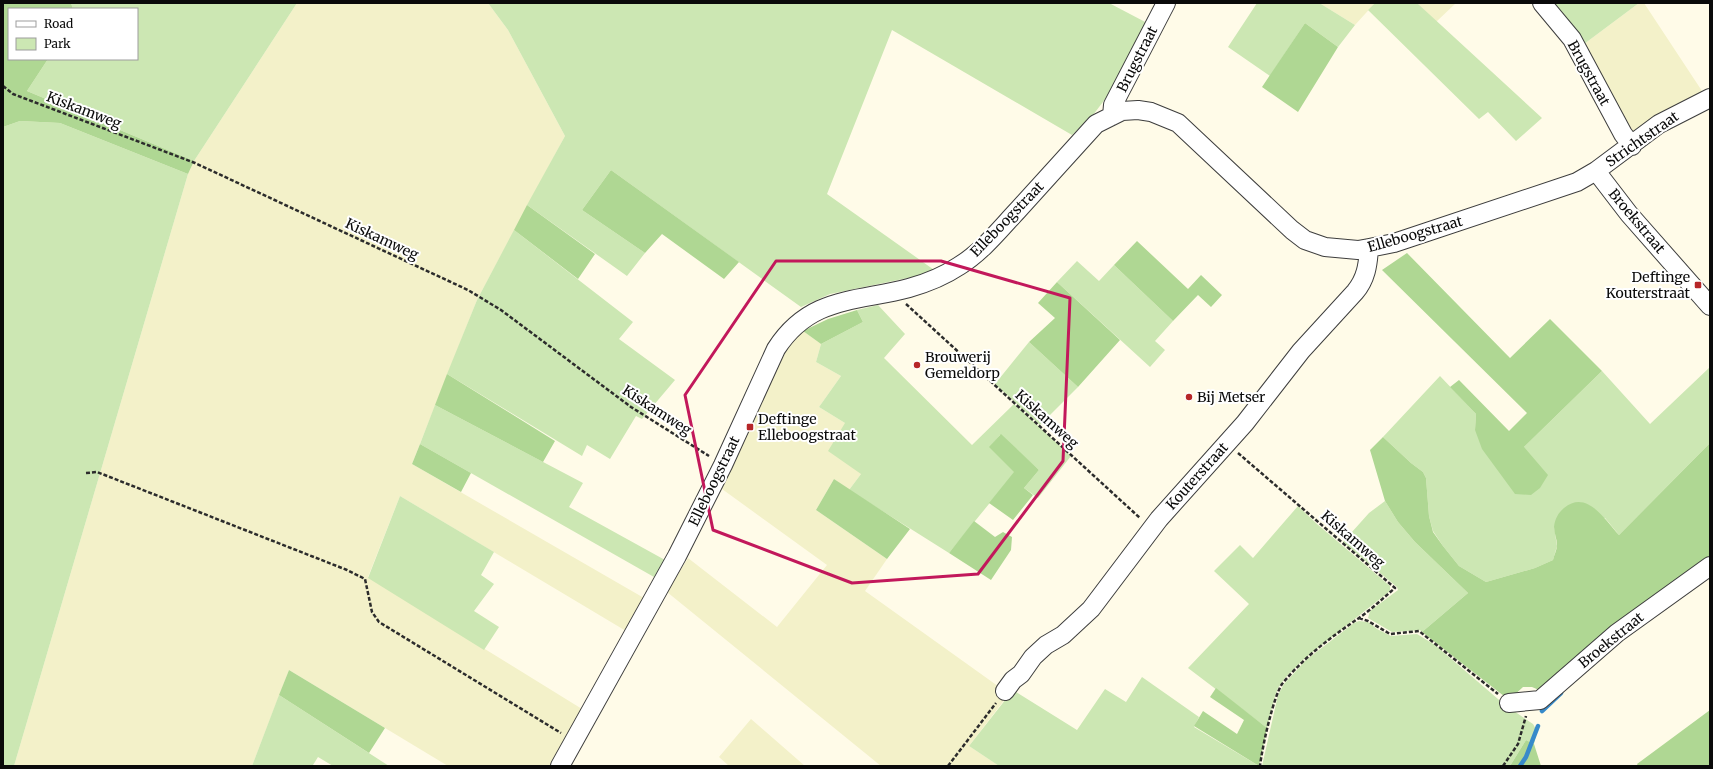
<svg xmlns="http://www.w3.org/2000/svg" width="1713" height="769" font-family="Merriweather,serif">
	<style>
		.farmland { fill: #f3f1c9 }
		.green { fill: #cce7b3 }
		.forest { fill: #afd793 }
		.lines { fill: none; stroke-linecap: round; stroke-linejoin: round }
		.stream { stroke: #378aca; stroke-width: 4.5 }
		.minor-casing { stroke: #3d3d3d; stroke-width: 20 }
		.path { stroke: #2c2c2c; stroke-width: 2.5; stroke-dasharray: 4 2; stroke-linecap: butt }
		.minor { stroke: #fff; stroke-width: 18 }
		.marked { fill: none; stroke: #c2185b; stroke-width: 3; stroke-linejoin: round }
		.poi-dot { fill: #b62628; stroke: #fff; stroke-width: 1.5 }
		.labels { text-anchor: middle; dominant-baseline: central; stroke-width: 4; stroke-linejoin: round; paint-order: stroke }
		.street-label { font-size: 14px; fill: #0a0a0a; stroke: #fff }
		.poi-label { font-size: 14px; fill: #0a0a0a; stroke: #fff; text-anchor: start }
	</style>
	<rect width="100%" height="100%" fill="#fffbe8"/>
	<path class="farmland" d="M297 3H488L508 30 565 136 477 300 412 464 644 598 626 631 400 496 368 577 582 709 550 766H448L289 670 252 766H14L188 174 194 161Z
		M1321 3H1375L1355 25 1321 4Z
		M1417 3H1456L1436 22Z
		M1639 3H1644L1702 91 1681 103 1628 139 1580 47Z
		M803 331 821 344 816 362 841 376 819 407 845 423 861 474 849 490 834 479 816 510 887 559 865 591 1009 694 969 746 999 766H881L667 592 688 558 777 627 827 565 722 489 736 458 760 399 790 340Z
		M751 719 805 766H729L719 757Z"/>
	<path class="green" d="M71 3H297L194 161 27 91 48 59H137V9H73Z
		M488 3H1109L1149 24 1109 94 1093 115 1072 135 892 30 827 194 937 272 830 294 801 307 611 170 582 210 645 253 627 276 527 205 565 136 508 30Z
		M1257 3H1321V4L1355 25 1338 47 1305 23 1270 76 1228 47Z
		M1375 3H1417L1542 118 1516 141 1488 112 1479 119 1368 10Z
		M1556 3H1639L1580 47 1553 6Z
		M20 121 60 123 188 174 14 766H3V127Z
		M514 230 633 322 619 339 675 380 642 419 636 416 610 459 587 445 582 456 447 374 477 300Z
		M1077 261 1099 281 1114 265 1173 321 1155 341 1165 350 1150 367 1057 282Z
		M878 305 905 334 884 358 972 445 1014 404 1071 456 1038 498 1024 488 1039 470 1000 435 990 447 1015 472 949 553 849 490 861 474 828 451 845 423 819 407 841 376 816 362 821 344 863 322 857 310Z
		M1029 342 1078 387 1040 425 995 384Z
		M1710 367V443L1619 535 1605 518 1554 527 1557 546 1553 560 1535 568 1486 582 1459 566 1443 546 1433 531 1429 516 1426 478 1423 472 1411 463 1383 437 1440 376 1476 414 1475 430 1524 447 1602 371 1650 424Z
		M435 405 583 483 569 507 665 560 654 577 420 444Z
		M400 496 494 552 481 575 494 584 474 611 499 627 484 650 368 578Z
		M1385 501 1398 522 1415 542 1468 593 1422 632 1420 630 1392 632 1368 618 1370 611 1398 590 1397 587 1343 542 1369 513Z
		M1298 506 1317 524 1390 586V591L1304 659 1285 678 1278 688 1275 696 1267 728 1188 668 1249 604 1214 571 1240 545 1253 558Z
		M1359 621 1368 622 1377 629 1391 636 1417 634 1435 645 1505 705 1533 724 1537 731 1534 744 1526 740 1510 766H1262L1278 695 1284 684 1306 660 1354 623Z
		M1142 677 1199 717 1194 727 1259 766H999L969 746 1013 690 1077 730 1105 689 1126 702Z
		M279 695 389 766H333L318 757 313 765 314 766H252Z"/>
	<path class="forest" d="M3 3H71L73 9H9V59H48L27 91 194 161 188 174 60 123 20 121 3 127Z
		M1305 23 1338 47 1298 112 1262 87Z
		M611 170 739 262 724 279 662 234 645 253 582 210Z
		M527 205 595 254 578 279 514 230Z
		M1137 241 1188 289 1201 275 1222 295 1211 307 1198 295 1173 321 1114 265Z
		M1407 253 1510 358 1550 319 1602 371 1524 447 1548 475 1540 488 1531 495 1515 494 1482 449 1475 430 1476 414 1450 387 1459 380 1509 431 1527 413 1382 270Z
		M1057 282 1120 340 1078 387 1029 342 1055 318 1038 303Z
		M857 310 863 322 821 344 803 331 828 319Z
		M447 374 555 441 543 462 435 405Z
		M1001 434 1039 470 1024 488 1033 495 1013 520 989 503 1014 472 989 447Z
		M1383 437 1411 463 1423 472 1426 478 1429 516 1433 532 1443 546 1459 566 1486 582 1535 568 1553 560C1554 555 1557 550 1557 545 1557 539 1554 533 1554 527 1555 519 1558 513 1564 508 1587 489 1605 520 1619 535L1710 443V559L1539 690 1532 687H1523L1509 700 1422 632 1468 593 1415 542 1398 522 1385 501 1370 450Z
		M420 444 471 473 461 492 412 464Z
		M834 479 910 529 887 559 816 510Z
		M974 521 995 537 1003 532 1012 537 1011 550 991 580 949 553Z
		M289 670 385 728 369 753 279 695Z
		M1216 688 1267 728 1259 766 1194 726 1203 711 1237 734 1244 720 1210 697Z
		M1710 710V766H1638L1637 764Z
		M1526 740 1534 744 1541 766H1510Z"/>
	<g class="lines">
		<path class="stream" d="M1542 711 1561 693
			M1520 766 1526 757 1538 726"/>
		<defs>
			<path id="minor" d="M1542 3 1572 39 1623 134 1632 146
				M1112 116 1113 105 1166 3
				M1596 171 1629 214 1710 306
				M1005 691 1013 680 1021 674 1033 657 1046 645 1063 635 1091 609 1159 519 1245 423 1301 351 1355 292C1366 279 1368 265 1369 248
				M1509 703 1540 700 1617 633 1710 566
				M560 766 677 556 723 465 776 349C810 296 857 302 909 288 927 283 944 276 959 266 982 252 1000 229 1018 210 1044 181 1070 153 1096 124L1122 111 1138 110 1151 112 1178 123 1292 230 1305 240 1325 247 1358 250 1369 248 1394 243 1577 182 1596 171 1659 124 1710 98"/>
		</defs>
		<use href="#minor" class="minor-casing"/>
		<path class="path" d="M3 86 13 94 195 163 468 290 501 310 631 407 709 456
			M906 304 1140 518
			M1238 453 1395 588C1383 598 1372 609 1359 618 1331 637 1304 657 1282 684 1273 698 1262 748 1260 766
			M86 473 97 472 347 570 365 579 372 612 379 622 561 733
			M1359 618 1368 621 1390 634 1419 631 1498 694
			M948 766 996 703
			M1503 766 1518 744 1526 716"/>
		<use href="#minor" class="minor"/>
	</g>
	<path class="marked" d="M776 261H941L1070 298 1063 461 978 574 852 583 713 530 685 395Z"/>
	<g class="poi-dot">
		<rect x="1694" y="281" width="8" height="8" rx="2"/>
		<circle cx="917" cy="365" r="4"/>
		<circle cx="1189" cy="397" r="4"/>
		<rect x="746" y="423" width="8" height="8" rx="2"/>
	</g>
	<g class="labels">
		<g class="street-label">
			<text transform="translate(1137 59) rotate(-63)">Brugstraat</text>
			<text transform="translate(1589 73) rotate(61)">Brugstraat</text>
			<text transform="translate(84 110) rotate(21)">Kiskamweg</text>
			<text transform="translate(1642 139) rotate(-35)">Strichtstraat</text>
			<text transform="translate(1007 219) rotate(-46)">Elleboogstraat</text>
			<text transform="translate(1637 221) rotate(50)">Broekstraat</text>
			<text transform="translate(1415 234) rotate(-16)">Elleboogstraat</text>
			<text transform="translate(382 239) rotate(25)">Kiskamweg</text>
			<text transform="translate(657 410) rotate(33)">Kiskamweg</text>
			<text transform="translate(1047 419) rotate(42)">Kiskamweg</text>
			<text transform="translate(1197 476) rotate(-48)">Kouterstraat</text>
			<text transform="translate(714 481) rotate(-64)">Elleboogstraat</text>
			<text transform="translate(1353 539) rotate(41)">Kiskamweg</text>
			<text transform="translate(1611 640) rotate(-39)">Broekstraat</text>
		</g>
		<g class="poi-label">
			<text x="1690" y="277" text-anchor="end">Deftinge<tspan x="1690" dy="16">Kouterstraat</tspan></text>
			<text x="925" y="357">Brouwerij<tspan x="925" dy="16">Gemeldorp</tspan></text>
			<text x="1197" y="397">Bij Metser</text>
			<text x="758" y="419">Deftinge<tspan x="758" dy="16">Elleboogstraat</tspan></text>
		</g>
	</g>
	<rect width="1713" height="769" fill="none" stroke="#0a0a0a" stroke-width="8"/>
	<rect x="8" y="8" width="130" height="52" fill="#ffffff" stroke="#9d9d9d"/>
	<rect x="16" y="21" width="20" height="6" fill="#ffffff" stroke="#9d9d9d"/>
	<text x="44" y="28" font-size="12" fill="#0a0a0a">Road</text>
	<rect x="16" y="38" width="20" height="12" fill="#cce7b3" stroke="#9d9d9d"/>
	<text x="44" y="48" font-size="12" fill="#0a0a0a">Park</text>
</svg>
